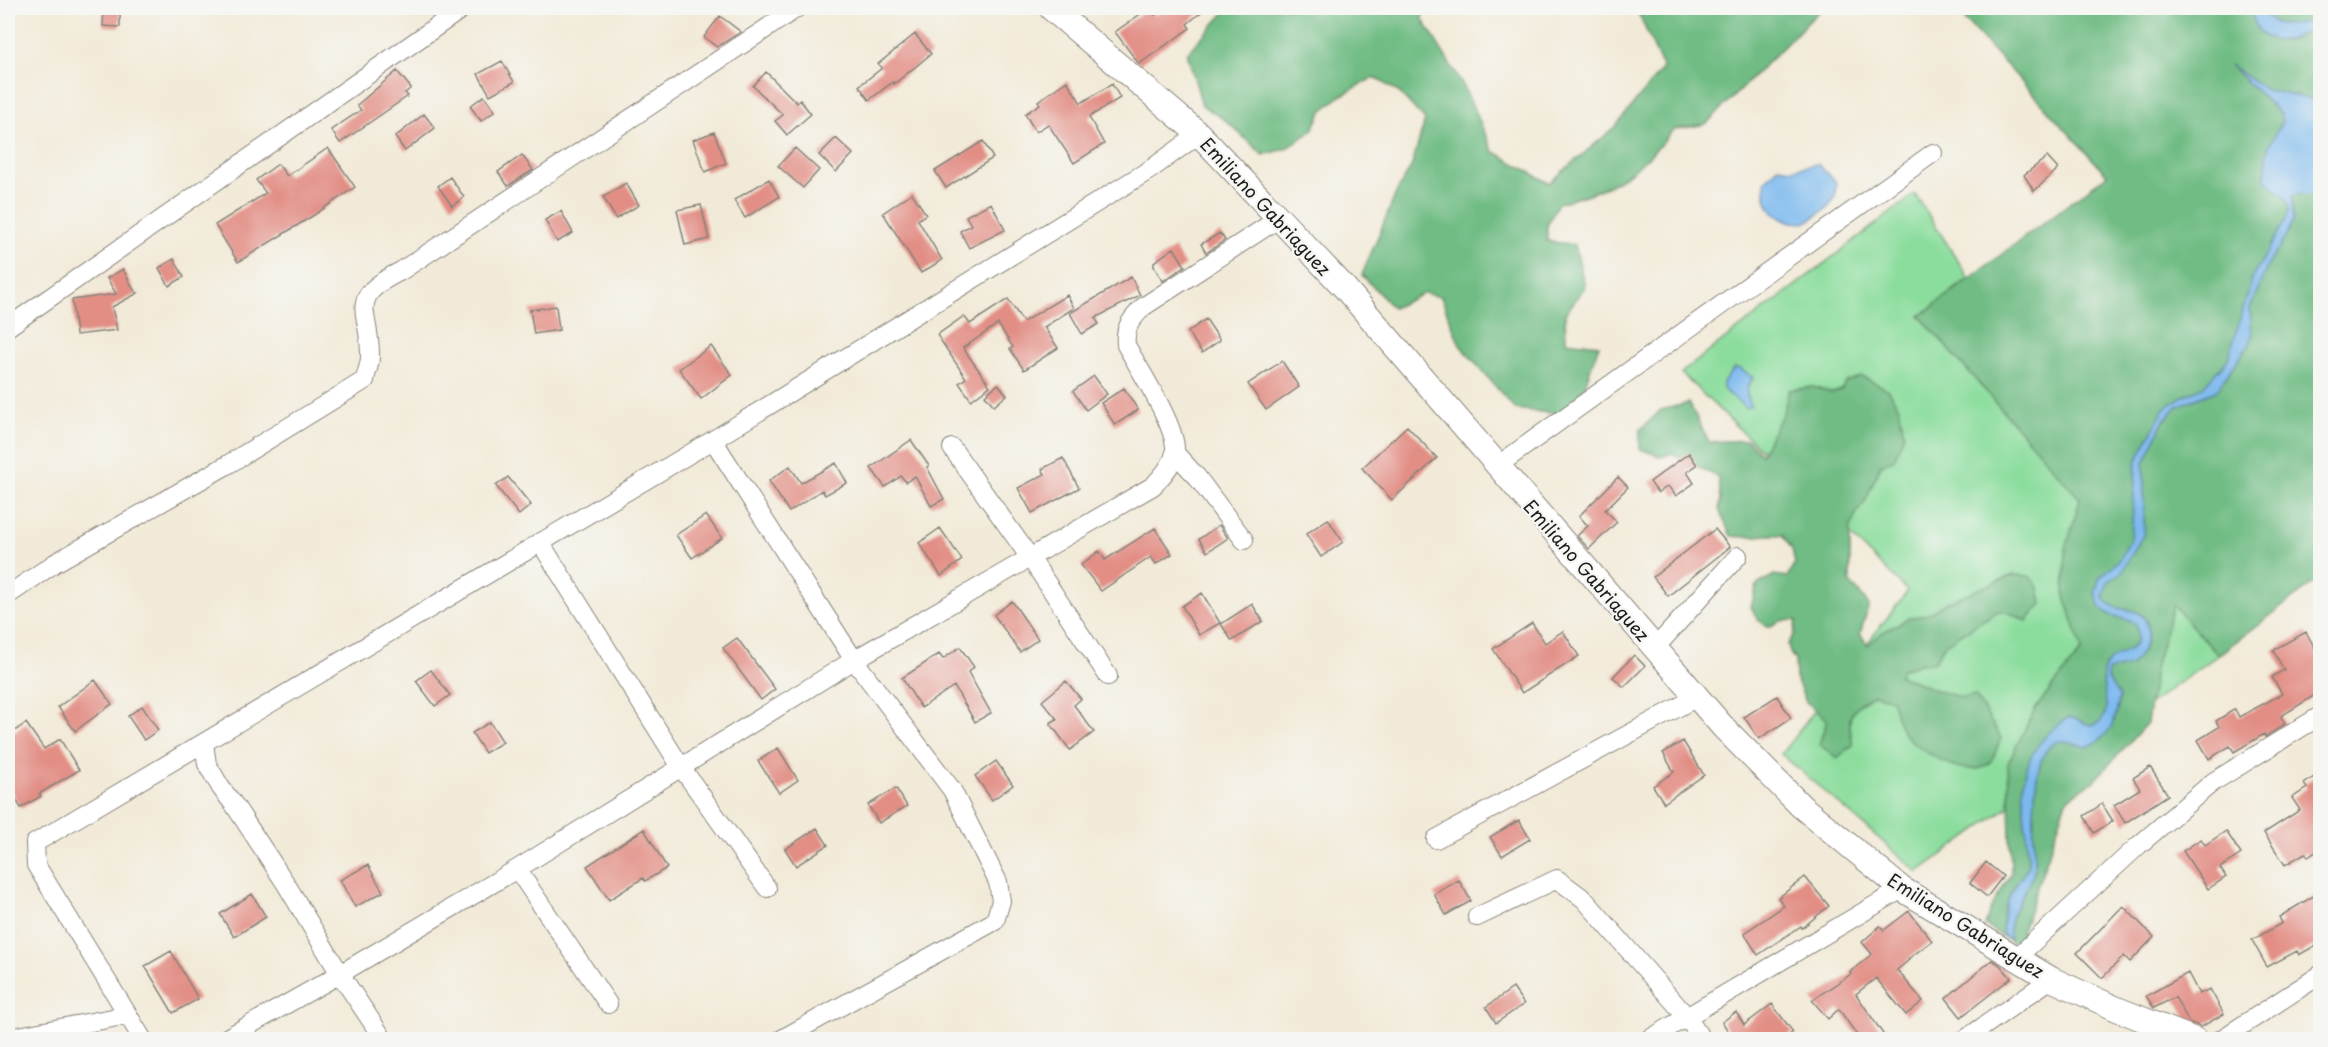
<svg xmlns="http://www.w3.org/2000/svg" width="2328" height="1047" font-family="'Playpen Sans',sans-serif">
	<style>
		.green { fill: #8bdd9d; stroke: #547c5c; stroke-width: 1.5 }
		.forest { fill: #70bc84; stroke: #466c50; stroke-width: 1.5 }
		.water { fill: #7cb9ef; stroke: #4c6a86; stroke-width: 1.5 }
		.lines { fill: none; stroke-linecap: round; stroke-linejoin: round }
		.stream { stroke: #7cb9ef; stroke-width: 5 }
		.building { fill: #e28e85 }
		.minor-casing { stroke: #87837a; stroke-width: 20 }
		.major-casing { stroke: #87837a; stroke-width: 26 }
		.minor { stroke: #fff; stroke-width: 18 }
		.major { stroke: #fff; stroke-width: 24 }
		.labels { text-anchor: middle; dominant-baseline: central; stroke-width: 5; stroke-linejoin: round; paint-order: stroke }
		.street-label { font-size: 18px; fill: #1c1c1c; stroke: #f6f6f2 }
	</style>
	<rect width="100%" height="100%" fill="#f6f6f2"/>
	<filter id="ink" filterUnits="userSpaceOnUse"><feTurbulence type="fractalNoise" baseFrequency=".0167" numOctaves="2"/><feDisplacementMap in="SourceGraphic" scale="12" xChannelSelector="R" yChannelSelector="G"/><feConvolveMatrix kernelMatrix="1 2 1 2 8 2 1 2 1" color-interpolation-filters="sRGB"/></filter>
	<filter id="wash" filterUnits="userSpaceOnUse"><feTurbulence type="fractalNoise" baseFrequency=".008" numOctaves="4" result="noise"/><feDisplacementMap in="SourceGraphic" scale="24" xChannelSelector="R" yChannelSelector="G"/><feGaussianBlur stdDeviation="1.35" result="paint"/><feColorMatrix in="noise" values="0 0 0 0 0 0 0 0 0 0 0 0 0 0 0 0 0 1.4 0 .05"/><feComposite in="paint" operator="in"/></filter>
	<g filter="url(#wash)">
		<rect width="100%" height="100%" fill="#f2ead8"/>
		<path class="green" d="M1915 194 1969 278 1920 316 2218 655 1918 872 1781 754 1908 591 1681 373Z"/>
		<path class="forest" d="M1229 8H1426L1422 18 1464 87 1493 151 1549 183 1615 127 1663 68 1636 8H1822L1706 124 1673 130C1637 173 1612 190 1558 203L1547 226V241L1575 245 1585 287 1565 314 1566 341 1599 345 1584 388 1568 415 1515 409 1460 345 1441 297 1424 293 1393 308 1362 275 1397 191 1412 165 1425 120 1400 93 1374 77 1339 97 1322 111 1312 131 1285 149 1263 155 1225 120 1202 105 1187 53Z
			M1954 8H2320V578L2218 655 2173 605 2156 664 2147 723 2094 781 2068 798 2017 945 1985 926 1990 910 2011 873 2008 763 2035 709 2082 650 2064 593 2066 549 2080 499 1920 316 2107 175Z
			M1861 376 1887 389 1899 407 1904 434 1894 460 1881 464 1865 502 1856 514 1850 529V582L1869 605 1860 634 1868 645 1883 632 1909 618 1928 614 1947 602 2013 575 2029 576 2039 588 2042 604 2027 621 2010 613 1998 611 1945 644 1934 662 1922 663 1902 669 1899 675 1939 691 1963 698 1975 695 2001 738C1997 747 1994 761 1985 766 1963 779 1919 750 1904 734 1897 726 1895 709 1891 699L1875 694C1849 709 1846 715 1853 745L1837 758 1819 744 1827 720 1806 702 1796 679 1795 660 1790 653 1788 644 1794 635 1796 620 1780 621 1769 627 1758 620 1751 607 1757 585 1774 575 1787 577 1795 564 1792 549 1782 535C1765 533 1749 539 1731 536L1719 509 1721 499 1718 477 1672 453 1662 457 1640 449V430L1661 410 1689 403 1709 442 1747 440 1761 454 1783 413 1789 390 1813 387 1832 393 1841 390 1846 382Z"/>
		<path class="water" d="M2250 8H2261C2274 34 2299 22 2320 21V30C2310 30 2303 34 2293 38 2265 47 2256 32 2250 8Z
			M2230 65 2266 90 2320 101V189L2293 196V219L2288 233 2268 265 2250 308 2252 336 2246 349 2216 391 2178 406 2164 420 2144 463V533L2122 572 2108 582 2103 597C2116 613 2121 606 2136 612 2160 623 2143 652 2132 665L2108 671 2107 678 2119 697C2117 720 2110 738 2087 747 2079 746 2069 740 2060 741 2025 747 2036 846 2034 871 2026 897 2005 911 2010 940L2003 936C2001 919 2006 900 2016 884 2019 879 2026 871 2028 865 2029 860 2027 852 2027 847 2025 809 2014 770 2044 738 2050 732 2059 721 2068 718 2079 715 2087 730 2098 723 2116 711 2097 684 2105 667 2114 648 2145 656 2136 625L2129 620 2110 615 2099 606 2095 591 2100 577 2120 559 2131 539 2136 462 2163 410 2181 397 2203 387 2228 359 2253 276 2285 221 2289 210 2286 198 2265 179 2268 147 2282 122 2280 114Z
			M1818 164 1836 182 1835 198 1824 211 1805 223 1791 222 1773 213 1765 198V181L1778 167 1792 169Z
			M1734 368H1739L1753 378C1746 387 1744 396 1751 406L1746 408 1723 389V383Z"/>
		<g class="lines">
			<path class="stream" d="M2303 192 2319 191 2320 189"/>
		</g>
		<g id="blocks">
			<path class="building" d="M104 8H120V27L103 26Z
				M1149 8 1155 15 1166 8H1206L1187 24 1190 28 1139 64 1115 32Z
				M720 16 741 32 717 47 704 37Z
				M915 34 931 54 894 84 893 82 869 100 859 86 882 68 878 64Z
				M502 61 514 82 490 95 478 74Z
				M397 71 411 88 405 93 408 96 340 143 331 130 361 110 357 105Z
				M766 72 797 103 800 100 811 114 787 135 775 121 783 115 753 86Z
				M1067 81 1081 103 1112 84 1120 98 1089 117 1104 144 1074 163 1048 124 1036 132 1025 114 1040 104 1038 101Z
				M484 96 495 111 481 121 470 106Z
				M424 114 435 128 405 151 395 137Z
				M714 132 726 163 705 172 693 140Z
				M836 138 853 154 836 172 819 155Z
				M983 141 993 158 946 188 935 171Z
				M328 148 355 187 314 215 238 262 215 225 266 193 256 180 278 164 287 176Z
				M795 148 819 170 803 188 778 166Z
				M522 155 533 170 508 186 498 172Z
				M2047 157 2058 169 2034 191 2024 175Z
				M450 177 464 197 452 206 438 186Z
				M769 179 779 197 745 218 734 200Z
				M626 183 639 205 616 219 603 197Z
				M912 193 926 214 918 220 942 260 921 273 883 213Z
				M991 203 1005 230 969 248 960 231 971 225 966 216Z
				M701 205 709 239 685 245 677 210Z
				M561 211 573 233 557 242 545 220Z
				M1220 233 1225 240 1206 253 1201 244Z
				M1174 248 1185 266 1163 281 1154 267V262Z
				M174 259 184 277 169 286 159 268Z
				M123 269 135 292 138 293 112 307 117 330 76 335 72 300 116 294 107 278Z
				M1131 277 1140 295 1095 318 1099 324 1082 334 1070 313Z
				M1067 295 1074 308 1044 327 1058 348 1024 370 1010 349 1013 347 998 324 963 348 990 386 971 400 959 383 966 378 937 335 964 316 970 324 1008 299 1023 322Z
				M556 306 559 330 534 334 530 310Z
				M1206 319 1220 340 1202 353 1188 332Z
				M711 346 732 375 701 399 679 369Z
				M1282 361 1299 387 1266 410 1248 384Z
				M1094 376 1107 394 1086 410 1073 391Z
				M998 384 1007 395 994 406 985 395Z
				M1124 388 1138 410 1115 425 1101 403Z
				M1407 426 1437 458 1392 500 1362 468Z
				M911 440 929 466 927 467 944 499 931 506 915 476 906 482 901 476 885 487 871 468Z
				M1689 453 1697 465 1687 472 1694 483 1676 496 1668 486 1658 493 1650 482Z
				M1063 458 1079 488 1032 513 1018 488 1045 474 1042 469Z
				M836 463 847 483 825 495 822 490 789 512 769 481 790 466 801 483Z
				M508 477 531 505 519 515 496 486Z
				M1618 477 1628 487 1605 510 1617 522 1589 549 1577 536 1588 526 1579 516Z
				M706 515 722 538 692 558 676 535Z
				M1328 519 1343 542 1321 557 1306 534Z
				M1219 525 1228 538 1207 552 1199 539Z
				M940 528 962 560 941 576 919 543Z
				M1155 528 1172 554 1156 564 1151 557 1101 591 1081 565 1099 551 1105 560Z
				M1715 529 1730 547 1668 596 1653 577Z
				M1202 593 1220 623 1199 635 1182 606Z
				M1012 601 1038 639 1020 652 994 615Z
				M1252 604 1263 621 1232 641 1221 624Z
				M1532 623 1545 643 1563 631 1579 656 1522 693 1493 649Z
				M2306 632 2316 650 2320 647V692L2281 716 2285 724 2265 737 2264 734 2234 752 2230 746 2209 759 2198 740 2219 727 2216 721 2235 709 2239 717 2282 694 2272 677 2284 670 2273 650Z
				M737 638 775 689 761 700 723 648Z
				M960 647 974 667 968 672 991 713 975 722 954 686 921 708 902 678 939 654 943 659Z
				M1634 655 1645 666 1624 687 1613 677Z
				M431 670 450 695 435 706 416 681Z
				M95 680 112 704 75 731 58 707Z
				M1066 681 1081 699 1074 705 1094 732 1070 750 1050 723 1057 719 1042 701Z
				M1777 696 1791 718 1759 739 1744 717Z
				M142 706 158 730 144 740 128 716Z
				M490 722 503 742 485 753 472 733Z
				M26 723 44 749 60 739 79 770 39 794 41 796 21 808 8 786V736Z
				M1683 741 1704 775 1664 803 1653 786 1674 772 1663 753Z
				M778 748 798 780 779 793 758 761Z
				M996 761 1013 785 992 800 975 776Z
				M2150 767 2168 795 2125 823 2114 805 2140 789 2133 778Z
				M2320 773V849L2308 857 2305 853 2285 865 2264 833 2300 810 2292 798 2307 788 2304 784Z
				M896 788 907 806 879 823 868 805Z
				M2102 804 2113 821 2094 833 2084 816Z
				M1519 820 1530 839 1502 856 1490 837Z
				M817 828 828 845 796 866 785 849Z
				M644 829 667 868 645 881 643 878 609 900 587 866Z
				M2226 831 2241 854 2220 868 2226 877 2208 889 2183 851 2201 839 2205 845Z
				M1986 862 2003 876 1987 897 1970 883Z
				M368 865 383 892 355 907 340 880Z
				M1805 877 1829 906 1802 928 1801 926 1758 955 1744 933 1784 906 1778 898Z
				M1459 880 1471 901 1446 915 1434 894Z
				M2320 892V943L2299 955 2297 951 2267 967 2252 940 2282 923 2279 917Z
				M252 894 266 917 234 937 220 914Z
				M2123 906 2154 937 2130 962 2124 956 2102 978 2077 953Z
				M1909 911 1932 941 1908 959 1909 960 1897 970 1923 1001 1906 1015 1876 978 1856 994 1887 1040H1860L1839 1009 1828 1019 1812 1000 1851 974 1850 972 1872 954 1862 942 1880 926 1884 930Z
				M171 951 198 999 173 1013 145 966Z
				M1992 960 2000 965 2011 978 1961 1017 1946 998Z
				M2188 973 2199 994 2210 989 2224 1014 2201 1027 2189 1022 2175 997 2154 1008 2146 996Z
				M1513 988 1524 1004 1496 1023 1486 1007Z
				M1772 1004 1793 1032 1783 1040H1724L1731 1035 1722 1022 1736 1012 1744 1025Z"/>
		</g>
	</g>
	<g filter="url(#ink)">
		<use href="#blocks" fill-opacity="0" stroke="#87837a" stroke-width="1.5"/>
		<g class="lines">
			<defs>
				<path id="minor" d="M8 327 463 8
					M713 440 854 660 952 790 998 882 1001 901 995 921 780 1040
					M952 448 1031 559 1108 676
					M1175 453 1197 477 1244 540
					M1497 466 1933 153
					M540 542 681 767 767 888
					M8 595 55 563 227 465 365 380C366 373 370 365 370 357 371 310 344 299 401 271L797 8
					M1655 648 1738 556
					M204 743 207 764 221 788 235 806 286 884 340 974 384 1040
					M1436 839 1697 697
					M517 869 608 1004
					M1477 917 1557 879 1584 899 1687 1017 1702 1040
					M2016 958 2139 845 2213 782 2320 716
					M128 1015 36 865 35 843 713 440 1151 169 1199 134
					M8 1038 128 1015 143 1040
					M223 1040 340 974 517 869 854 660 1153 486C1162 476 1174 464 1175 451 1177 427 1139 369 1126 345 1124 327 1131 320 1143 307L1278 219
					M1648 1040 1902 889
					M1964 1040 2051 979
					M2220 1040 2320 975"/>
				<path id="major" d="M1051 8 1199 134 1344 287 1723 727 1801 806 1902 889 2051 979 2117 1009 2195 1040"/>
			</defs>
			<use href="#minor" class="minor-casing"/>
			<use href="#major" class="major-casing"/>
			<use href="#minor" class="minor"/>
			<use href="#major" class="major"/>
		</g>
	</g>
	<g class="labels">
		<g class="street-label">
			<text transform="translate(1266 206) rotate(47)">Emiliano Gabriaguez</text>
			<text transform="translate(1587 570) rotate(49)">Emiliano Gabriaguez</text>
			<text transform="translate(1966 925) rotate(32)">Emiliano Gabriaguez</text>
		</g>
	</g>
	<rect width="2328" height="1047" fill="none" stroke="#f6f6f2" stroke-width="30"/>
</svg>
